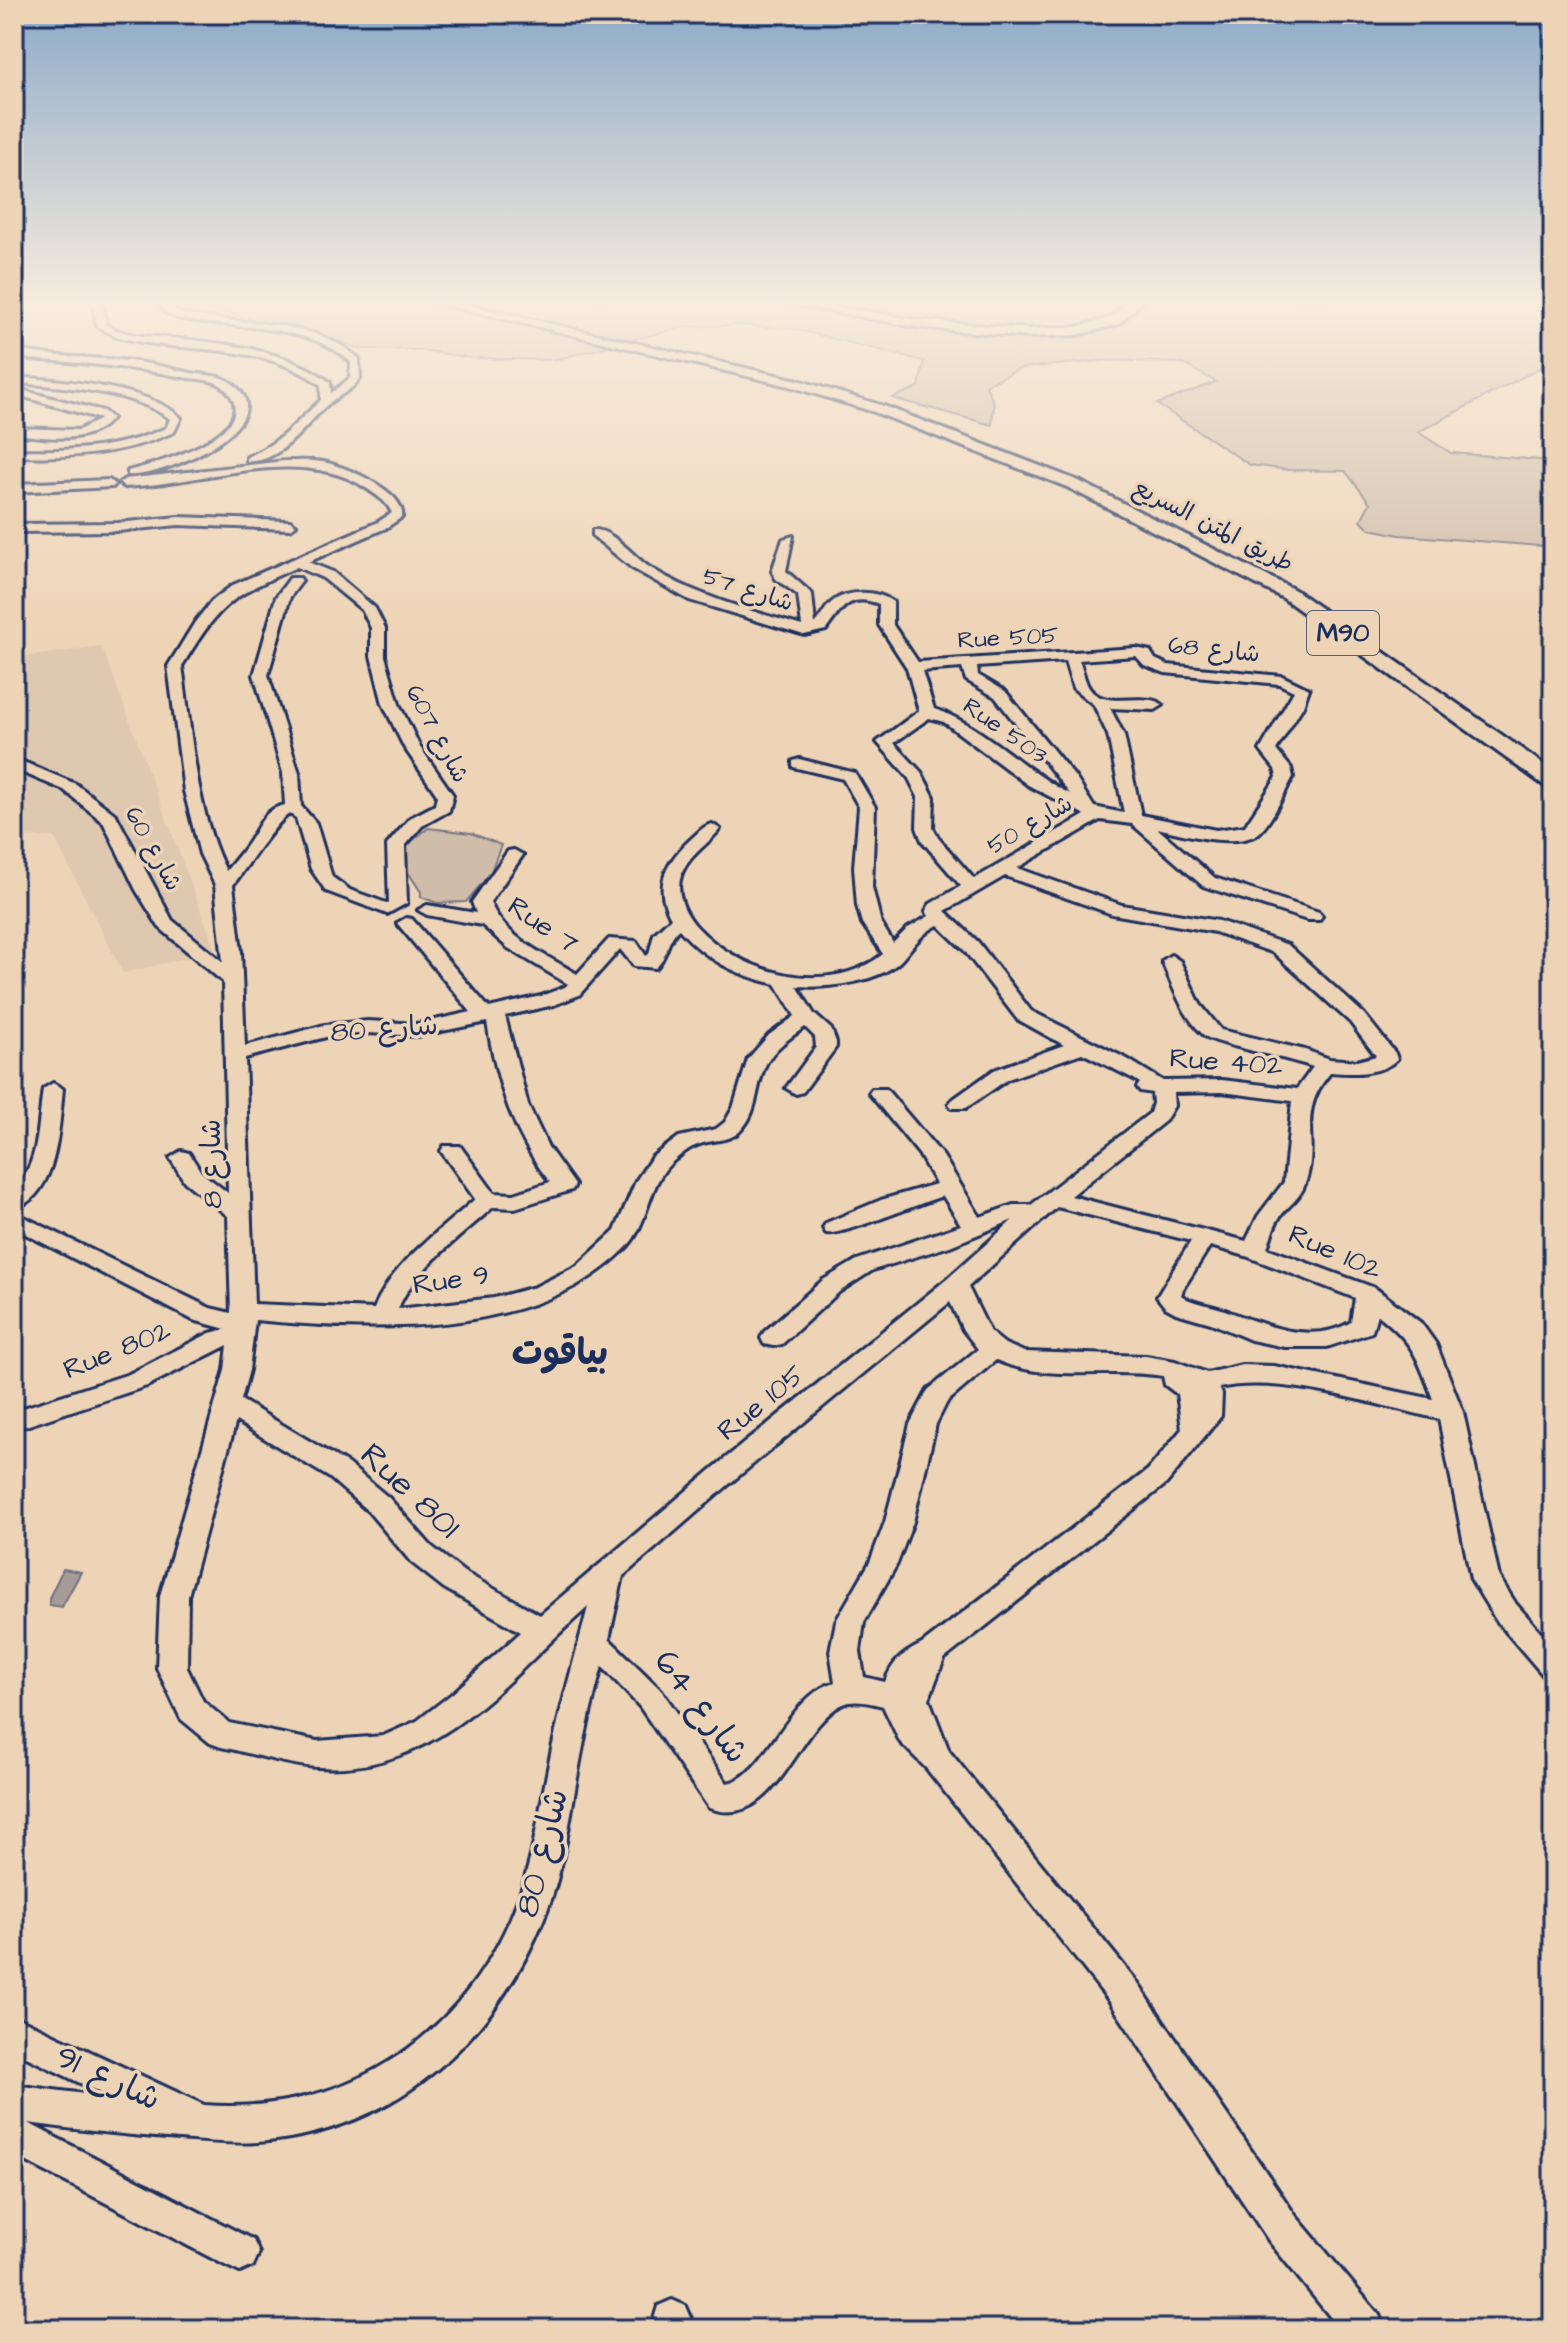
<svg xmlns="http://www.w3.org/2000/svg" width="1567" height="2343" font-family="'Architects Daughter','Playpen Sans Arabic',sans-serif">
	<style>
		.built { fill: #dec8af }
		.green { fill: #cfbca9; stroke: #757684; stroke-width: 2 }
		.water { fill: #a69b98; stroke: #6e7081; stroke-width: 2 }
		.lines { fill: none; stroke-linecap: round; stroke-linejoin: round }
		.minor-casing { stroke: #1b2f5e; stroke-width: 6 }
		.highway-casing { stroke: #1b2f5e; stroke-width: 6 }
		.minor { fill: #eed4b6; fill-rule: evenodd }
		.highway { fill: #eed4b6; fill-rule: evenodd }
		.labels { text-anchor: middle; dominant-baseline: central; stroke-width: 7; stroke-linejoin: round; paint-order: stroke }
		.far-street-label { font-size: 24px; fill: #1b2f5e; stroke: #eed4b6 }
		.shield { fill: #eed4b6; stroke: #5a6078; stroke-width: 2 }
		.shield-label { font-size: 26px; font-weight: bold; fill: #1b2f5e }
		.street-label { font-size: 28px; fill: #1b2f5e; stroke: #eed4b6 }
		.near-street-label { font-size: 34px; fill: #1b2f5e; stroke: #eed4b6 }
		.district-label { font-size: 36px; font-weight: bold; fill: #1b2f5e; stroke: #eed4b6 }
	</style>
	<rect width="100%" height="100%" fill="#eed4b6"/>
	<filter id="ink" filterUnits="userSpaceOnUse"><feTurbulence type="fractalNoise" baseFrequency=".0125" numOctaves="2"/><feDisplacementMap in="SourceGraphic" scale="16" xChannelSelector="R" yChannelSelector="G"/><feConvolveMatrix kernelMatrix="1 2 1 2 8 2 1 2 1" color-interpolation-filters="sRGB"/></filter>
	<g filter="url(#ink)">
		<path class="built" d="M102 647 216 951 123 973 54 837H14V658Z"/>
		<path class="green" d="M206 302H1553V361L1418 432 1451 453 1553 461V547L1400 535 1370 529 1361 520 1370 503 1345 471 1289 470 1250 465 1157 404 1216 382 1182 363 1114 360 1021 368 986 385 994 404 992 425 892 398 919 387 924 361 794 329 741 325 683 327 554 360 471 358 421 350 360 349 320 335 205 308Z
			M428 828 471 833 501 845 490 874 466 902 437 903 421 897V892L404 866 401 850Z"/>
		<path class="water" d="M63 1569 81 1572 62 1607 49 1605V1598Z"/>
		<g class="lines">
			<defs>
				<path id="minor" d="M93 302H102L106 325C129 338 154 336 180 339 232 344 287 351 330 382L331 393 350 378 351 362C307 321 232 330 177 318L166 313 157 302C168 302 173 311 184 314 241 326 314 317 359 359L360 378C351 392 338 395 327 405 305 425 280 464 247 461V457C279 444 297 422 321 400V385C258 339 185 356 115 336L97 326Z
					M14 349C52 358 92 357 130 361 151 363 171 369 191 373 201 375 218 375 227 380 295 421 162 479 128 475V471C155 464 243 440 234 403 233 397 225 387 219 384 209 379 193 379 183 377 132 367 82 363 30 359L14 355Z
					M14 377C59 380 149 386 181 418L174 432C122 455 70 458 14 456V450C67 451 117 450 166 428L170 419C133 391 60 386 14 383Z
					M17 389 103 411 112 418C91 446 45 437 14 434V428L79 430 101 419 14 394Z
					M285 461C297 461 310 460 323 462 344 466 406 491 402 517L386 528 308 562 333 572 375 608 385 628V656L399 704 420 747 453 795 449 811 422 826 405 846 407 903 387 914 326 891 311 869 296 818 290 814C279 817 244 871 233 885L241 951 245 1046 325 1025 368 1021 417 1024 471 1012 397 923 406 918 412 919 489 1008 541 996 565 987 568 984 508 948 482 925 427 915 418 910 427 905 476 913 472 902 508 851 514 850 523 855 490 902C504 938 546 955 577 974L609 939 636 941 646 956 649 954 654 934 671 918C653 886 666 862 691 839 698 833 703 826 712 824L720 829C708 845 687 856 681 876 675 894 685 914 697 927 741 974 828 998 883 954L862 923 857 906 854 867 859 807 843 779 793 767V761L799 759 855 773 875 807 872 887 881 923 893 943 908 928 929 916 926 911 930 904 961 886 922 841 917 828 918 797 908 777 877 742 919 711 907 668 879 625V604C849 593 842 608 826 630L804 635 689 600 632 568 593 536V530C611 528 634 557 649 567 697 597 749 610 802 626L798 595 776 579 772 571 783 539 793 536 786 571 812 594 815 624C821 618 824 609 831 603 846 589 878 590 893 602V625L918 662 1136 648 1150 651 1155 659 1168 665 1282 676 1309 689 1303 706 1276 750 1291 768 1293 777C1285 791 1269 828 1256 835 1230 848 1184 834 1157 828L1215 878 1319 912 1322 916 1319 920H1307L1203 886 1132 824 1100 820 1017 868 1122 905 1219 921 1288 945 1364 1014 1395 1053 1397 1059C1382 1075 1352 1074 1331 1072 1294 1115 1321 1139 1305 1184 1300 1199 1287 1206 1279 1218 1273 1227 1271 1238 1267 1248L1375 1288 1421 1323 1436 1344 1463 1412 1499 1577 1516 1604 1553 1646V1678L1543 1675 1496 1620 1471 1579 1439 1419C1375 1405 1280 1374 1219 1388L1222 1394 1221 1416 1166 1484 944 1659 929 1699 949 1751 1134 1978 1295 2215 1379 2315 1385 2329H1340L1269 2241 1110 2002 926 1768 900 1742 883 1706C870 1703 854 1698 841 1705 796 1729 776 1832 709 1808L640 1707 602 1666C593 1700 585 1733 579 1767 571 1810 566 1855 552 1897 505 2030 403 2131 258 2142 231 2144 205 2141 179 2139 129 2135 78 2130 28 2123L253 2240 259 2253 253 2266 240 2272 227 2266 14 2155V2085L109 2097 14 2051V2016L204 2105C349 2116 470 2033 519 1897 536 1849 541 1798 552 1749 562 1701 576 1654 588 1607 506 1679 438 1775 317 1767 286 1765 252 1753 221 1747L210 1743 181 1719 157 1668 160 1596 225 1370 228 1345 147 1386 14 1430V1411L129 1374 210 1333 226 1329 193 1320 14 1228V1212L210 1308 231 1313 228 1216 185 1182 170 1158 181 1151 189 1153 201 1172 228 1193 223 982 159 927 136 890 103 822 64 790 14 769V758L76 784 116 815 172 920 223 962 215 885 200 854 184 791 168 666 195 622 212 601 233 585 378 522 392 513C387 501 376 495 366 488 303 446 209 481 138 486L125 487 119 483 125 479ZM297 567 323 578 362 610 371 628V656L383 704 404 747 437 795 435 805 410 818 387 845 389 904 350 890 332 877 316 823 301 806 299 773 268 675 290 597 302 581 300 578H290L276 597 254 675 283 773 285 805C264 809 261 824 250 840 243 851 234 861 226 871 195 809 192 734 182 666 221 602 230 597 297 567ZM1136 656 1144 665 1165 673 1279 684 1294 691 1260 750 1275 769 1277 777 1245 826 1216 830 1141 815 1124 735 1110 708 1155 710 1163 705C1144 690 1100 713 1087 684 1084 677 1082 668 1079 660ZM1065 661 1073 688 1094 705 1108 735 1124 813 1094 807 1075 777 1005 691 978 675 977 667ZM962 668 966 680 995 697 1070 794C1023 770 982 724 934 709L922 671ZM929 718 944 722 1028 785 1085 815 974 879 939 839 933 828 934 797 921 772 894 743ZM1005 876 1112 914 1215 932 1274 953 1350 1022 1376 1056 1357 1061 1330 1059 1305 1050 1221 1030 1200 1004 1180 961 1171 955 1162 961C1173 987 1183 1017 1205 1036 1215 1044 1293 1059 1313 1067L1297 1089 1222 1080 1163 1081 1129 1060 1031 1011 978 942 945 911ZM938 925 964 950 1017 1019 1064 1045 994 1070 952 1100 949 1104 952 1108H966L1008 1079 1082 1053 1134 1079 1140 1083 1137 1087 1140 1091 1152 1093 1153 1103 1150 1113 1031 1205H1013L980 1217 943 1156 886 1089H872L869 1093 919 1154 936 1184 881 1200 826 1223 823 1228 826 1233C839 1237 922 1202 943 1196L961 1225 857 1260 823 1280 764 1332 761 1338 764 1344 773 1346 782 1344 839 1292 873 1270 950 1246 1013 1220 947 1279 717 1465 540 1615 464 1572 431 1546 389 1498 348 1464 241 1400 249 1370 255 1320C372 1331 535 1339 625 1249 649 1225 647 1187 670 1164 679 1156 689 1147 700 1144 714 1139 729 1142 740 1131 759 1112 755 1086 766 1064 774 1048 791 1037 805 1027L815 1037 816 1047 786 1088 796 1094 803 1092 836 1047V1042L831 1029 814 1014 797 986C827 989 883 982 903 958 913 946 922 933 938 925ZM679 929C706 960 736 975 776 984L795 1016 769 1035 748 1059 733 1108 725 1122 716 1129 679 1137 652 1157 636 1181 615 1231 577 1266 535 1287 494 1298 398 1309C412 1271 463 1235 493 1207L515 1208 572 1190 575 1185 548 1147 528 1105 505 1016 554 1005 579 995 620 949 634 966 656 968C668 956 666 940 679 929ZM487 1022C496 1080 513 1135 550 1182L514 1194 494 1193 460 1146H444L441 1151 475 1199C439 1232 392 1263 374 1309L254 1304 245 1058 326 1037 368 1033 417 1036ZM1222 1092 1292 1101 1284 1182 1258 1216 1246 1241 1071 1196 1165 1121 1174 1106 1173 1093ZM1057 1207 1191 1241 1157 1297 1165 1307 1176 1313 1211 1323 1251 1340 1285 1347H1327L1372 1332 1377 1314C1414 1343 1417 1356 1433 1399L1274 1366 1242 1365 1207 1373 1175 1361 1146 1356 1024 1352 1005 1344 990 1332 968 1287ZM1210 1246 1246 1256 1355 1298 1351 1322C1312 1345 1268 1326 1230 1312 1216 1306 1201 1305 1187 1299L1181 1295 1183 1289ZM950 1302 963 1330 978 1349 928 1390 910 1424 885 1522 870 1562 836 1621 830 1651 835 1682C786 1697 766 1777 727 1783L661 1690 609 1639 623 1576 735 1479ZM996 1360C1048 1383 1108 1367 1163 1376L1165 1385 1177 1394 1182 1429 1148 1470 922 1644C903 1653 892 1662 885 1682L864 1677 860 1651 864 1622 897 1564 913 1522 936 1424 947 1402ZM236 1421 330 1478 369 1512 411 1562 444 1588 521 1632 453 1693 417 1721 383 1736 317 1741 229 1723 203 1701 187 1668 188 1596Z
					M109 480 115 484 113 487 14 492V484Z
					M178 517 290 521 296 525 290 529 178 525 118 531 14 532V524L118 523Z
					M53 1083 63 1089C59 1125 58 1197 14 1208V1189C40 1165 38 1122 43 1089Z
					M672 2300 686 2306 692 2320 691 2329H651L658 2306Z"/>
				<path id="highway" d="M432 302H455L798 380 884 406 1079 481 1295 590 1553 771V788L1545 786 1283 598 1067 487 874 412 789 386Z
					M782 302H810L916 320 1028 329 1076 327 1110 318 1128 302H1142L1119 324 1077 335 1028 337 916 327Z"/>
			</defs>
			<use href="#minor" class="minor-casing"/>
			<use href="#highway" class="highway-casing"/>
			<use href="#minor" class="minor"/>
			<use href="#highway" class="highway"/>
		</g>
	</g>
	<linearGradient id="sky" x2="0" y2="1"><stop stop-color="#8daac8"/><stop offset="0.48" stop-color="#f7ecde"/><stop offset="1" stop-color="#f7ecde" stop-opacity="0"/></linearGradient>
	<rect width="1567" height="630" fill="url(#sky)"/>
	<g class="labels">
		<g class="far-street-label">
			<text transform="translate(1213 526) rotate(27)">طريق المتن السريع</text>
			<text transform="translate(748 590) rotate(18)">شارع 57</text>
			<text transform="translate(1008 638) rotate(-3)">Rue 505</text>
			<text transform="translate(1214 650) rotate(6)">شارع 68</text>
			<text transform="translate(1005 731) rotate(35)">Rue 503</text>
			<text transform="translate(437 734) rotate(62)">شارع 607</text>
			<text transform="translate(1030 825) rotate(-30)">شارع 50</text>
			<text transform="translate(153 849) rotate(61)">شارع 60</text>
		</g>
		<rect class="shield" x="1307" y="611" width="72" height="44" rx="6"/>
		<g class="shield-label">
			<text x="1343" y="633">M90</text>
		</g>
		<g class="street-label">
			<text transform="translate(543 925) rotate(34)">Rue 7</text>
			<text transform="translate(384 1029) rotate(-4)">شارع 80</text>
			<text transform="translate(1226 1062) rotate(4)">Rue 402</text>
			<text transform="translate(212 1164) rotate(-91)">شارع 8</text>
			<text transform="translate(1335 1252) rotate(23)">Rue 102</text>
			<text transform="translate(451 1280) rotate(-8)">Rue 9</text>
			<text transform="translate(117 1350) rotate(-22)">Rue 802</text>
			<text transform="translate(761 1403) rotate(-39)">Rue 105</text>
		</g>
		<g class="near-street-label">
			<text transform="translate(410 1491) rotate(43)">Rue 801</text>
			<text transform="translate(701 1707) rotate(53)">شارع 64</text>
			<text transform="translate(542 1853) rotate(-76)">شارع 80</text>
			<text transform="translate(108 2078) rotate(25)">شارع 91</text>
		</g>
		<g class="district-label">
			<text x="560" y="1353">بياقوت</text>
		</g>
	</g>
	<rect width="1567" height="2343" fill="none" stroke="#eed4b6" stroke-width="48"/>
	<rect x="24" y="24" width="1519" height="2295" fill="none" stroke="#1b2f5e" stroke-width="3" filter="url(#ink)"/>
</svg>
